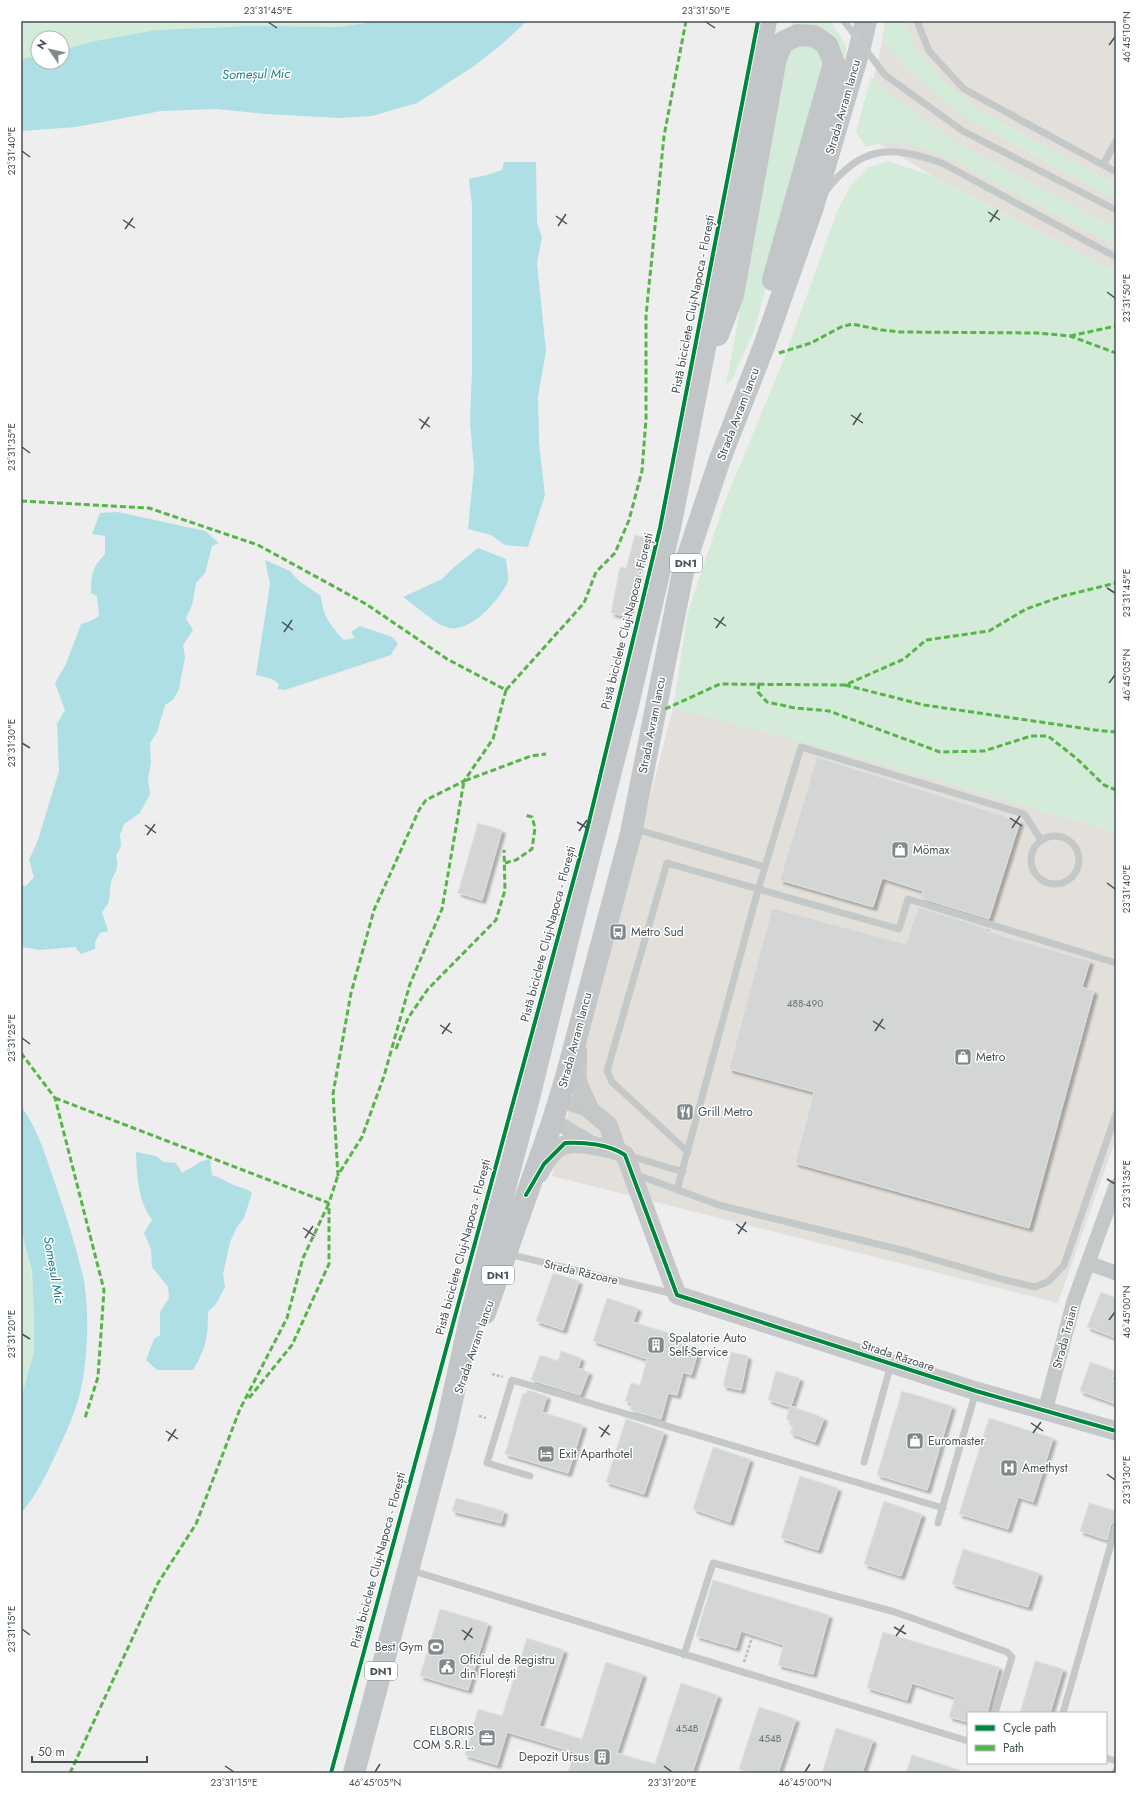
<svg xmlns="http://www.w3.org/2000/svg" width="1137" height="1794" font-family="Jost,sans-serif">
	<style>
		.commercial { fill: #e3e0db }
		.green { fill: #d4ebda }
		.water { fill: #addfe4 }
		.building { fill: #d4d6d6; stroke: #dfe0e0; filter: url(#shadow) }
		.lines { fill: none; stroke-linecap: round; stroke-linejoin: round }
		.path { stroke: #b6bfbb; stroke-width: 2.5; stroke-dasharray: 3 2; stroke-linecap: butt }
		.service { stroke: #c5c8c9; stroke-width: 7 }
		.minor { stroke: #c5c8c9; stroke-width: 15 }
		.tertiary { stroke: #c5c8c9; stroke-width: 19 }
		.primary { stroke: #c3c6c8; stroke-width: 22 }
		.service-bridge { stroke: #c5c8c9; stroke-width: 7 }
		.quiet { stroke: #57b448; stroke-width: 3; stroke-dasharray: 6 3; stroke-linecap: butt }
		.cycleway-casing { stroke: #fff; stroke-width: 6 }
		.cycleway { stroke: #00873e; stroke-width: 4 }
		.ticks { fill: none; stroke: #475257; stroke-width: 1.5 }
		.labels { text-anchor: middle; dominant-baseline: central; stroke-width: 3; stroke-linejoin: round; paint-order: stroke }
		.number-label { font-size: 10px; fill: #6c7478 }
		.shield { fill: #fff; stroke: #7e8689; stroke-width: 1 }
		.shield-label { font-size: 11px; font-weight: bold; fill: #475257 }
		.street-label { font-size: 12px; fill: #475257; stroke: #fff }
		.poi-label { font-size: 12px; fill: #475257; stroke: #fff; text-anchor: start }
		.water-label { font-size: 13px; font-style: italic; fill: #1c7d87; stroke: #fff }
		.neatline { fill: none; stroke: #475257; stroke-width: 1.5 }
		.ticks-label { font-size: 10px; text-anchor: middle; fill: #475257 }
	</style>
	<defs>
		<filter id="shadow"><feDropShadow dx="3.5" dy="3.5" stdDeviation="1" flood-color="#0004"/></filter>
	</defs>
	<rect width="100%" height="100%" fill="#eee"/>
	<path class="commercial" d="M887 21H1116V272L933 176 861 133Z
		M673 708 695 710 1116 832V1138L1058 1303 552 1176Z"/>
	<path class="green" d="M21 21H380L338 27H208L95 41 62 50V38H38V56L21 59Z
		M792 21H831L847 48 844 58 790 30Z
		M885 21H905L916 49 947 85 990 116 1116 184V200L972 122 906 69 882 39Z
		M797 44 815 47 827 66 754 331 732 380 726 385 785 65 792 48Z
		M871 77 883 89 961 145 1116 228V246L944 156 915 145 894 141 866 147 856 132Z
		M888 161 933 176 1116 272V832L840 752 673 708 688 612 724 504 785 356 838 209 851 185 869 167Z
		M21 1228C36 1277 43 1352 21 1399Z"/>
	<path class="water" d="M380 21H527L501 45 474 66 417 103 372 116 340 118 266 114 217 109 161 111 76 127 21 131V59L38 56V62H62V50L95 41 157 30 250 26 338 27Z
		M504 162H536L537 223 542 237 537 263 546 351 538 397 539 443 545 495 528 547 505 545 491 535 468 529 474 468 470 422 472 370V205L469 179 487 175 502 170Z
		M118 512 205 531 219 543 212 546 205 573 196 583 192 605 186 618 193 630 183 645 185 657 179 689 173 700 165 705 157 732 150 743 151 762 148 779 150 794 140 813 124 824 120 835 121 846 116 856C120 870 114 871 111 883 108 897 113 899 102 912L108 931 100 933 95 942V949L81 954 75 947 40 950 21 947V885L26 886 34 877 29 860 38 840 59 771 57 724 65 710 55 683 66 664 81 624 91 621 99 616 97 596 91 593C92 573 91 569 105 554V536L92 534 100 513Z
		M478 548 506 559C506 565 509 575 508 581 501 599 468 636 446 627 434 623 415 605 403 597L442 579 453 568Z
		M265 560 290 571 299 581 321 596C322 615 331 627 344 640L355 638 351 632 360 626 392 637 398 643 391 655 285 690 277 689 279 684 272 679 256 675 270 584Z
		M21 1106C39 1130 47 1161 57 1189 67 1218 76 1247 83 1276 90 1309 88 1364 79 1397 73 1418 64 1437 55 1456 45 1477 36 1496 21 1513V1399L34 1352V1311L32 1272 21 1228Z
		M136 1152 156 1156 164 1162 176 1163 182 1173 202 1161 210 1159 212 1175C220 1177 226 1182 234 1185 241 1188 246 1188 252 1193L244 1218 237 1227 230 1242 223 1274 225 1287 216 1304 208 1312C208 1337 206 1349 193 1370H157L146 1360 154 1339 160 1335V1312L169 1298 168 1287 152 1267 151 1249 144 1233 152 1220C138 1201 137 1176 136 1152Z"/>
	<path class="building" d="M635 535 647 538 639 563 628 617 611 613 620 567 626 568Z
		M817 757 1020 821 989 919 921 898 923 891 882 878 873 907 780 880Z
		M478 823 502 830 482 900 458 893Z
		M918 907 986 928 985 931 1090 961 1082 987 1094 991 1029 1228 795 1163 814 1092 729 1069 772 908 906 944Z
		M553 1273 579 1281 563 1330 536 1321Z
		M1101 1292 1116 1298V1338L1087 1327Z
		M607 1298 638 1308 633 1322 669 1333 667 1339 699 1349 691 1375 683 1372 677 1395 668 1393 661 1419 630 1410 632 1403 625 1401 631 1383 640 1385 647 1359 593 1341Z
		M561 1351 581 1358 578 1368 589 1372 580 1395 531 1380 540 1355 558 1361Z
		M731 1352 748 1356 741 1390 723 1386Z
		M1090 1362 1115 1371 1112 1380 1116 1381V1404L1080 1391Z
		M776 1371 800 1378 791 1406 824 1418 815 1442 790 1433 793 1426 789 1425 791 1421 786 1419 790 1407 768 1400Z
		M527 1390 547 1396 542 1412 583 1425 568 1473 505 1454 523 1393 526 1394Z
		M902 1391 952 1406 927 1490 877 1475Z
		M989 1418 1053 1438 1033 1502 1018 1497 1008 1529 959 1514Z
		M626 1419 664 1432 644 1494 606 1482Z
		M713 1447 750 1459 730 1522 693 1509Z
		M800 1476 838 1488 818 1550 781 1538Z
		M456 1498 504 1511 501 1523 452 1511Z
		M884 1501 922 1514 901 1576 864 1564Z
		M1089 1503 1116 1511V1521L1111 1524 1107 1540 1080 1531Z
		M963 1549 1039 1573 1028 1607 952 1584Z
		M713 1580 829 1615 813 1674 778 1665 784 1645 741 1631 736 1648 696 1636Z
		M440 1609 488 1623 468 1690 420 1676Z
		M883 1632 999 1667 987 1713H968V1722L949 1717 955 1697 912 1683 907 1700 867 1688Z
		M527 1638 564 1650 539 1726 582 1739 606 1662 643 1674 617 1753 655 1764 681 1683 718 1695 692 1773H568L574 1752 507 1732 497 1765 465 1755 478 1709 502 1716Z
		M1035 1661 1063 1669 1050 1713H1020Z
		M759 1707 796 1719 778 1773H754L739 1769Z
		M836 1728 873 1740 862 1773H822Z
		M912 1755 960 1770V1773H906Z"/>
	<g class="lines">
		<path class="path" d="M492 1374 503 1377
			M479 1416 486 1418
			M744 1662 753 1635"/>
		<path class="service" d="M917 21 929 51 964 89 1116 172
			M1103 165 1116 141
			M826 191C861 145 890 145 942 163L1116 257
			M635 829 765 867
			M1031 860a24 24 0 1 1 48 0a24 24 0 1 1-48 0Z
			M688 1152 612 1082 607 1071 667 863 899 929 908 899 1116 963
			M627 1155 683 1172
			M636 1171 640 1176 719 1205 909 1252 1005 1280 1035 1287 1049 1281 1064 1265 1116 1114
			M677 1190 758 890 801 747 1024 814 1041 840
			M508 1254 674 1294
			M864 1462 891 1364
			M530 1476 487 1463 512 1380 943 1508
			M938 1523 976 1391
			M410 1570 968 1741
			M684 1655 713 1563 895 1612 1007 1652 1012 1657 995 1713
			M1063 1713 1116 1526
			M1106 1758 1116 1761
			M1115 1773 1116 1770"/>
		<path class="minor" d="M559 1100 590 1110
			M553 1120 593 1144
			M1088 1263 1116 1273
			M1045 1411 1074 1301 1116 1186"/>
		<path class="tertiary" d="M578 1052 577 1076 579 1086 590 1110 608 1125 617 1150
			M539 1174C554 1145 564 1139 595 1146 606 1148 615 1148 625 1155L677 1295 976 1391 1116 1431"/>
		<path class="primary" d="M718 335 733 295 776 58 783 42 798 35 814 36 827 45 834 63 773 280
			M485 1313 553 1120 566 1077 631 833 684 567 720 459 764 346 813 207 859 51 866 21
			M354 1773 445 1432 470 1319 529 1098 574 915 626 713 671 523 736 188 766 21"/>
		<path class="service-bridge" d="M844 21 885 75 963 131 1116 210"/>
		<path class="quiet" d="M1070 336 1116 326
			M779 353 811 343 841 327 852 324 882 330 900 332 1037 333 1070 336 1116 353
			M21 501 149 508 258 545 366 604 447 659 506 690 584 603 596 572 615 553 629 520 642 471 646 419V316L664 136 686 21
			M759 683 758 692 767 702 795 708 829 711 940 752 984 751 1031 736H1048L1076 758 1104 785 1116 790
			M845 685 924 705 1095 730 1116 732
			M506 690 493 739 464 781 426 800 419 810 374 910 351 993 333 1094 338 1175 362 1137 384 1076 410 984 442 909 464 781 531 756 546 754
			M665 709 720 684 845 685 904 659 926 640 989 631 1026 609 1063 596 1116 583
			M505 863 516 860 532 849 535 828 532 817 525 815
			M396 1049 408 1018 428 989 496 920 505 890 504 850
			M21 1053 55 1098 104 1290 98 1377 85 1418
			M55 1098 329 1203 338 1175
			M249 1398 292 1345 329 1264V1205
			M70 1773 158 1583 196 1524 240 1409 287 1318 303 1258 329 1203"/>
		<defs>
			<path id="cycleway" d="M526 1195 544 1164 565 1143C583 1142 609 1144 625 1155L677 1295 976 1391 1116 1431
				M331 1773 586 834 660 528 758 21"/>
		</defs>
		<use href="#cycleway" class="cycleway-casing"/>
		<use href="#cycleway" class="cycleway"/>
	</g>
	<path class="ticks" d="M268 22 277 28M706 22 715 28M1109 45 1115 37M22 151 30 157M988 212 1000 220M556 216 567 224M123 220 135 228M990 222 998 210M558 226 566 214M125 229 133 218M1107 292 1115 298M851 415 863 423M419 419 430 427M853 425 861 413M421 429 429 417M22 447 30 453M1107 588 1115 593M714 618 726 626M282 622 293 630M716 628 724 617M284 632 292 620M1109 683 1115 675M22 743 30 748M1010 818 1022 826M577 822 589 829M145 825 156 833M1012 828 1020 816M579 831 587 820M147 835 155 824M1107 883 1115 889M873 1021 885 1029M440 1025 452 1033M875 1031 883 1019M442 1034 450 1023M22 1038 30 1044M1107 1179 1115 1184M736 1224 747 1232M303 1228 315 1236M738 1234 746 1222M305 1238 313 1226M1109 1320 1115 1312M22 1334 30 1339M1031 1423 1043 1431M599 1427 610 1435M166 1431 178 1439M1033 1433 1041 1422M601 1437 609 1425M168 1441 176 1429M1107 1474 1115 1480M894 1627 906 1634M22 1629 30 1635M462 1630 473 1638M896 1636 904 1625M464 1640 472 1628M225 1766 234 1772M664 1766 672 1772M375 1772 380 1764M805 1772 810 1764"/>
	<defs>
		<symbol id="shop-square" viewBox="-11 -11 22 22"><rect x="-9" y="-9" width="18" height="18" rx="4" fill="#81898c" stroke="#fff"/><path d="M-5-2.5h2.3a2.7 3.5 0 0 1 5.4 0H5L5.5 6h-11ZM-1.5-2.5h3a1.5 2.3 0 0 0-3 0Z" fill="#fff"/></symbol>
		<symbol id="bus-square" viewBox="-11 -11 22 22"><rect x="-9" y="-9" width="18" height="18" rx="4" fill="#81898c" stroke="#fff"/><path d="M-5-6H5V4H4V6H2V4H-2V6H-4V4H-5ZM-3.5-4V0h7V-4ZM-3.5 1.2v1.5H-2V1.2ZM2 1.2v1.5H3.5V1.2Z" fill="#fff"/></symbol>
		<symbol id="restaurant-square" viewBox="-11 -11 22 22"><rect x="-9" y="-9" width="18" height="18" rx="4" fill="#81898c" stroke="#fff"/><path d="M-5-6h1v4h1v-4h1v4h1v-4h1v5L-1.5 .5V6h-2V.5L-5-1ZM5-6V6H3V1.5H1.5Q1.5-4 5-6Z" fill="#fff"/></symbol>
		<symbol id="building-square" viewBox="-11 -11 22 22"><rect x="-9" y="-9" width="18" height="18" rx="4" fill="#81898c" stroke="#fff"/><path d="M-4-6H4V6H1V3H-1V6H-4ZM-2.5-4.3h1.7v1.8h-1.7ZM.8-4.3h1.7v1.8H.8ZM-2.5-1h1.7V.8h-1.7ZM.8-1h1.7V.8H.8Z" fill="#fff"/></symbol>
		<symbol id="hotel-square" viewBox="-11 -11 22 22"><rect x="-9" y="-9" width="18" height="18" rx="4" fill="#81898c" stroke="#fff"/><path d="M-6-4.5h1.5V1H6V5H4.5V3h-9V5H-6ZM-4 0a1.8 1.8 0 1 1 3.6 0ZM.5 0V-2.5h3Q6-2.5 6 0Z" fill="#fff"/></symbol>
		<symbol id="hospital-square" viewBox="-11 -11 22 22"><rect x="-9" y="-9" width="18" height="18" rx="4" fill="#81898c" stroke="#fff"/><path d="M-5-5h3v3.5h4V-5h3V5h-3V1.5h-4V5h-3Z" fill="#fff"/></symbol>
		<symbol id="stadium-square" viewBox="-11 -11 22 22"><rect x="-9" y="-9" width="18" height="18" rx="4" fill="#81898c" stroke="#fff"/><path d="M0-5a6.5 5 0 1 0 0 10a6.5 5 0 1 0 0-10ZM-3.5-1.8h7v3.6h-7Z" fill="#fff"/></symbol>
		<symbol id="civic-square" viewBox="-11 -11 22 22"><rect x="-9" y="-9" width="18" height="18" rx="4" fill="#81898c" stroke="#fff"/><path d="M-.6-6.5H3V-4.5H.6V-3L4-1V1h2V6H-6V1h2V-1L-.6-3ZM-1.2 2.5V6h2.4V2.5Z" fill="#fff"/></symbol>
		<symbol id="office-square" viewBox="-11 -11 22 22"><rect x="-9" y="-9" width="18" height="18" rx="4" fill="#81898c" stroke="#fff"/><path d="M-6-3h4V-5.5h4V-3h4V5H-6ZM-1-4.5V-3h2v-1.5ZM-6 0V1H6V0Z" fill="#fff"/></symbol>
	</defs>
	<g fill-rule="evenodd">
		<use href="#shop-square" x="890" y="840" width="20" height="20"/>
		<use href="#bus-square" x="608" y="922" width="20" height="20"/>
		<use href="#shop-square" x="953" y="1047" width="20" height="20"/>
		<use href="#restaurant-square" x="675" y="1102" width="20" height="20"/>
		<use href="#building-square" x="646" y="1335" width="20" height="20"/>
		<use href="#shop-square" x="905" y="1431" width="20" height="20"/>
		<use href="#hotel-square" x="536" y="1444" width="20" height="20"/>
		<use href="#hospital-square" x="999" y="1458" width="20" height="20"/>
		<use href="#stadium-square" x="426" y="1637" width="20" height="20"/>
		<use href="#civic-square" x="437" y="1657" width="20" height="20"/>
		<use href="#office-square" x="477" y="1728" width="20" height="20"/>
		<use href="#building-square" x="592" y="1747" width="20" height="20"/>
	</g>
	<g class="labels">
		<g class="number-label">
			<text x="805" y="1003">488-490</text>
			<text x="687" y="1728">454B</text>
			<text x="770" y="1738">454B</text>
		</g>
		<g class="shield">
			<rect x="670" y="554" width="32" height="18" rx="3"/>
			<rect x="482" y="1266" width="32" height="18" rx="3"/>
			<rect x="365" y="1662" width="32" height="18" rx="3"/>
		</g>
		<g class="shield-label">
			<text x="686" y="563">DN1</text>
			<text x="498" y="1275">DN1</text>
			<text x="381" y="1671">DN1</text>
		</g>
		<g class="street-label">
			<text transform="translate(843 107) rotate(-74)">Strada Avram Iancu</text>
			<text transform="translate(693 304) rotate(-79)">Pistă biciclete Cluj-Napoca - Florești</text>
			<text transform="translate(738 414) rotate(-69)">Strada Avram Iancu</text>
			<text transform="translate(627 621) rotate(-76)">Pistă biciclete Cluj-Napoca - Florești</text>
			<text transform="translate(652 725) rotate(-79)">Strada Avram Iancu</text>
			<text transform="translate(548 934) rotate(-75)">Pistă biciclete Cluj-Napoca - Florești</text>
			<text transform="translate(575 1040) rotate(-75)">Strada Avram Iancu</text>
			<text transform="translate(463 1247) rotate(-75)">Pistă biciclete Cluj-Napoca - Florești</text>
			<text transform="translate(581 1272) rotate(13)">Strada Răzoare</text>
			<text transform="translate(1065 1337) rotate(-75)">Strada Traian</text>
			<text transform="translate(474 1347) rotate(-71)">Strada Avram Iancu</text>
			<text transform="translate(898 1356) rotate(18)">Strada Răzoare</text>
			<text transform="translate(378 1560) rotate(-75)">Pistă biciclete Cluj-Napoca - Florești</text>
		</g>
		<g class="poi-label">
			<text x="913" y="850">Mömax</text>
			<text x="631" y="932">Metro Sud</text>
			<text x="976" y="1057">Metro</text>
			<text x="698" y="1112">Grill Metro</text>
			<text x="669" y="1338">Spalatorie Auto<tspan x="669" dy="14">Self-Service</tspan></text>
			<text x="928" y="1441">Euromaster</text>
			<text x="559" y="1454">Exit Aparthotel</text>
			<text x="1022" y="1468">Amethyst</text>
			<text x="423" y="1647" text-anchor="end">Best Gym</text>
			<text x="460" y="1660">Oficiul de Registru<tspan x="460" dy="14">din Florești</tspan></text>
			<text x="474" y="1731" text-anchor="end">ELBORIS<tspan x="474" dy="14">COM S.R.L.</tspan></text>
			<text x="589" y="1757" text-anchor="end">Depozit Ursus</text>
		</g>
		<g class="water-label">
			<text transform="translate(256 74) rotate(-1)">Someșul Mic</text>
			<text transform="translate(54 1270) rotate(80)">Someșul Mic</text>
		</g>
	</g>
	<rect width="1137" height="1794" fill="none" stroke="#ffffff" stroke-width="44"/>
	<rect x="967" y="1712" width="140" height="52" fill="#ffffff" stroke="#b5babc"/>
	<rect x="975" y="1725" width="20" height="6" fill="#00873e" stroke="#b5babc"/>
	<text x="1003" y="1732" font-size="12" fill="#475257">Cycle path</text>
	<rect x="975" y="1745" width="20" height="6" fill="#57b448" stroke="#b5babc"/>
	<text x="1003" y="1752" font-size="12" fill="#475257">Path</text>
	<g transform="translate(50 50) rotate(304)"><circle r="19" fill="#ffffff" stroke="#b5babc"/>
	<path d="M0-3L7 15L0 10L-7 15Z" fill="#81898c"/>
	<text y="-6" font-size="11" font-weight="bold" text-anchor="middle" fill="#475257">N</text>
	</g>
	<path d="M32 1756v6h115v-6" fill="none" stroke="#475257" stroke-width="2"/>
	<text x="38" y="1756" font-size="12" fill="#475257" stroke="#ffffff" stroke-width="3" paint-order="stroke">50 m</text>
	<rect x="22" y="22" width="1093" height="1750" class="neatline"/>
	<g class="ticks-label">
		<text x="268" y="14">23°31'45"E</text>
		<text x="706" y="14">23°31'50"E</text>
		<text transform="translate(1126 37) rotate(-90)" y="4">46°45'10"N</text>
		<text transform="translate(11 151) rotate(-90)" y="4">23°31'40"E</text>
		<text transform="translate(1126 298) rotate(-90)" y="4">23°31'50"E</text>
		<text transform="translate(11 447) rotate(-90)" y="4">23°31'35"E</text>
		<text transform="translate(1126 593) rotate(-90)" y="4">23°31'45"E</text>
		<text transform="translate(1126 675) rotate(-90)" y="4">46°45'05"N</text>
		<text transform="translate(11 743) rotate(-90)" y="4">23°31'30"E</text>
		<text transform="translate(1126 889) rotate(-90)" y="4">23°31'40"E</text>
		<text transform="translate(11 1038) rotate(-90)" y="4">23°31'25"E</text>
		<text transform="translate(1126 1184) rotate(-90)" y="4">23°31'35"E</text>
		<text transform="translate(1126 1312) rotate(-90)" y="4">46°45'00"N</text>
		<text transform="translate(11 1334) rotate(-90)" y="4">23°31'20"E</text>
		<text transform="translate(1126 1480) rotate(-90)" y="4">23°31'30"E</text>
		<text transform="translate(11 1629) rotate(-90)" y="4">23°31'15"E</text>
		<text x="234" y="1786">23°31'15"E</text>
		<text x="375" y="1786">46°45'05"N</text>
		<text x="672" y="1786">23°31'20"E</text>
		<text x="805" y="1786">46°45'00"N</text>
	</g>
</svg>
